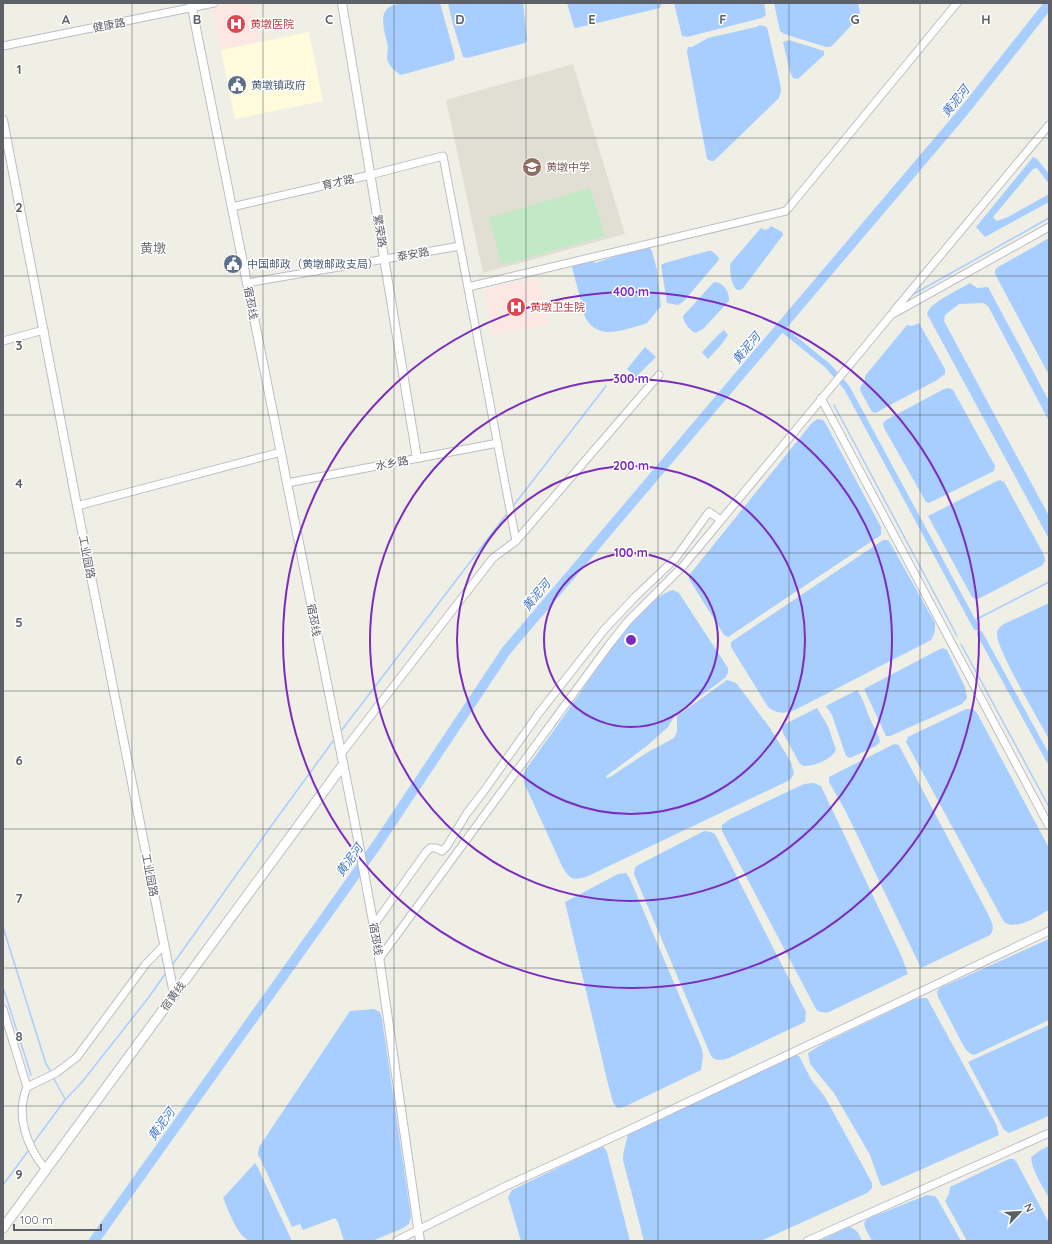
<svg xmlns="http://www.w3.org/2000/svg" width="1052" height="1244" font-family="Quicksand,'Noto Sans SC',sans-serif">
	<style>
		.commercial { fill: #fffbdc }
		.education { fill: #e1dfd4 }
		.medical { fill: #fde7e2 }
		.green { fill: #c1e9c5 }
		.water { fill: #a7ceff }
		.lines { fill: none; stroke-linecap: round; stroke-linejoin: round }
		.stream { stroke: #a7ceff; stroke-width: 1.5 }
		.canal { stroke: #a7ceff; stroke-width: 6 }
		.river { stroke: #a7ceff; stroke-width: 10 }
		.minor-casing { stroke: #bdbec5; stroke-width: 9 }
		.tertiary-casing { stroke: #bdbec5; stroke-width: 10 }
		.secondary-casing { stroke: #bbbdc4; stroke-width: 11 }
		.minor { stroke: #fff; stroke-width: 7 }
		.tertiary { stroke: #fff; stroke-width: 8 }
		.secondary { stroke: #fff; stroke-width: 9 }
		.grid { fill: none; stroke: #5d6067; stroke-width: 1; stroke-opacity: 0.55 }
		.ring { fill: none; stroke: #7b2cbf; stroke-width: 2 }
		.labels { text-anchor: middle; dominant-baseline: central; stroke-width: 3; stroke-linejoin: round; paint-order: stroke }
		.health-label { font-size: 11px; fill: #be3a42; stroke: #fff; text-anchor: start }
		.street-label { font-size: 11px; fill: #5d6067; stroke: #fff }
		.service-label { font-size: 11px; fill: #4e5e75; stroke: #fff; text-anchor: start }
		.education-label { font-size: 11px; fill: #785e54; stroke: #fff; text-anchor: start }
		.water-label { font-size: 12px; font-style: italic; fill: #4074cc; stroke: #fff }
		.quarter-label { font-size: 13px; fill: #6e7279; stroke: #fff }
		.grid-label { font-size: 13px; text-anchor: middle; font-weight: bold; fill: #5d6067; stroke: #fff; stroke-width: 3; stroke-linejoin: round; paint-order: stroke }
		.centre { fill: #7b2cbf; stroke: #fff; stroke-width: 2 }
		.ring-label { font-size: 12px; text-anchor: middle; font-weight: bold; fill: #7b2cbf; stroke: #fff; stroke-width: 3; stroke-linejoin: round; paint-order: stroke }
	</style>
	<rect width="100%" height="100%" fill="#f0efe5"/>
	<path class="commercial" d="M309 32 323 101 235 119 221 50Z"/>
	<path class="education" d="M573 64 625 234 483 273 446 100Z"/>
	<path class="medical" d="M233 3H252L260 41 221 50 212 7Z
		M539 278 548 324 493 335 484 289Z"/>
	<path class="green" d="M590 188 605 236 502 265 489 218Z"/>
	<path class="water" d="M403 3H440L454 53 455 59 452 61 401 75C395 71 388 66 387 58 387 53 389 48 387 43 383 24 376 6 403 3Z
		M448 3H523L527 39 525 43 467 58 463 57 452 21Z
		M567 3H662L660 8 576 28 574 27Z
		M674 3H764L766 15 762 18 687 37 682 36Z
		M774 3H858L860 12 858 18 834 44 830 47H826L784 34 780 31Z
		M760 25 767 27 780 83 781 91 779 98 717 158 714 161H711L707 159 687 52 688 47H692L708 38 756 27Z
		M789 40 824 51V55L798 79 793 78 790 72 783 42Z
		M1033 157 1037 159 1049 174V184L1037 168 1033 169 993 217 997 221 1008 217 1049 194V202L985 237 976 227Z
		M771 226 782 232 783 235 744 287 741 290H737C731 285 730 272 730 264L761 228 765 230 768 229Z
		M1047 239H1049V375L995 274V270L998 267 1032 248Z
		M648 246 652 251 657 270 661 306 647 323 642 325C621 330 598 341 585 317L572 267 583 262 591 260 595 263Z
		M708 251H712L719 258 718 261 683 302 678 305 667 303 661 265 665 263Z
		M714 282C723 282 730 292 729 301L703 329 695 333C689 329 684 324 683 316Z
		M970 283 977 288 988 287 1049 401V421L988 306 983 303 959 304 945 315 944 321 1049 516V539L927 314C930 302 959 290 970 283Z
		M919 323 945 369V374L937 380 879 411 876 413 872 412 861 392 860 388 865 380V376L907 325 912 326Z
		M724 330 728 335 721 345 708 359 704 355 702 352 718 335Z
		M645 347 656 357 636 377 627 369Z
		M949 388 953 390 995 466 994 471 929 503 926 502 884 428 883 423 886 420 944 389Z
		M817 419 823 420 827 426 881 527V535L728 637 724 635 689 579 690 574 811 424Z
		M1000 480 1004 482 1043 553 1045 560 1043 565 986 595 980 598 976 599 972 597 928 516 995 482Z
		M883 540H888L892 546 935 623C935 630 935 634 931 640L795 710C785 714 776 714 768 707L731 647V642Z
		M673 590 679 593 728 668V673L725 678 676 714 668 727 648 745 609 774 606 776 607 778 610 777 648 752 674 738 677 732V716L727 680 734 682 737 684 770 728 791 762 794 774 790 780 586 877C571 881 569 878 562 866L525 785 523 775 526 769C546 741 566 714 585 686 605 659 641 599 673 590Z
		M1049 603V739C1040 722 995 647 997 633 997 629 1001 626 1004 624Z
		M943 648 947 650 965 687 967 698 962 704 890 736H886L864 689 938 650Z
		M857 690C864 700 866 710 871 721 874 728 879 734 880 742L876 746 850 758 846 756 832 715 826 706Z
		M817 708 828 726 836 750C831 760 814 766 804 766L800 764 783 733 782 728 785 724Z
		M966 709H973L977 713 1049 848V910C1037 916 1017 931 1004 922L906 742 908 737Z
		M894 744 899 745 903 753 988 914C991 921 996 928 990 935L921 968 846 812 829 782V777Z
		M814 783 821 786 901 955 908 974 829 1012C824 1013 820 1013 816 1009L722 831V825L730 819 804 784Z
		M704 831 711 832 715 834 806 1012 805 1022 729 1058C722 1060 717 1062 711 1056L634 874 635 867 640 864Z
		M626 873 630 879 702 1049 703 1056 701 1070 624 1107 617 1108 613 1102 608 1084 565 902 618 874Z
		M1049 939V1020L974 1055C968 1053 966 1050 963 1045L938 997 937 991 940 988Z
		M922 998H927L996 1124 999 1135 886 1185 882 1186 880 1183 870 1155 834 1093 810 1064 808 1053 824 1043 916 999Z
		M374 1009 380 1012 382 1019 411 1217 409 1224 401 1229 372 1241H344L338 1222 335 1218 303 1230 300 1224 292 1227 258 1154 259 1147 350 1011Z
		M1049 1025V1116L1009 1133 1004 1130 968 1062Z
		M795 1055 799 1056 811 1079 825 1097 872 1183V1188L867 1193 761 1241H644L623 1160C623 1151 626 1143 628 1134Z
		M1049 1146V1198C1042 1185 1032 1171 1031 1157L1039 1151Z
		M601 1147H604L607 1152 630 1241H521L508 1197 512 1190Z
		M1009 1159H1014L1017 1163 1049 1223V1241H967L945 1201 949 1194 950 1187Z
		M255 1163 258 1168 292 1241C280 1241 262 1243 251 1241 238 1239 228 1209 223 1198Z
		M927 1195 935 1196 938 1200 961 1241H872L865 1228 864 1223 867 1219Z
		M849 1227C856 1228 860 1235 862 1241H819Z"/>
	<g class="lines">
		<path class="stream" d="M912 295 1049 218
			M834 405 957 636
			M514 505 606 386
			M973 621 1049 582
			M961 644 1049 807
			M341 731 506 515
			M3 927 46 1064 50 1070
			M173 964 269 829 333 741
			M3 987 31 1075
			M54 1079 65 1099
			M34 1142 65 1100 82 1082 149 997 165 974
			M3 1185 28 1151"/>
		<path class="canal" d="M780 327 828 366 835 374
			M842 382 847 388 976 627
			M980 634 1049 760"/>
		<path class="river" d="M94 1241 378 843 506 651 964 111 1049 4"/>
		<defs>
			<path id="minor" d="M3 46 214 3
				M232 207 370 175 443 156 516 541
				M247 283 460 246
				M468 287 786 211 957 3
				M894 311 1049 125
				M3 341 44 330
				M821 398 1049 826
				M287 483 498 443
				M77 506 281 452
				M341 754 493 558 516 541 659 375
				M374 925 426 852 430 848H436L442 851 447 846 467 813 484 791 539 713 604 630 635 597 675 559 709 512 721 520
				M379 959 609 645 628 621 683 566 698 548 891 315 1049 227
				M3 1009 27 1087C15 1116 27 1147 46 1170
				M27 1087 56 1073 77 1057 145 965 164 945
				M396 1241 504 1187 635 1127 1049 931
				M807 1241 1049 1133"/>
			<path id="tertiary" d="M191 3 353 813 377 943 420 1241
				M342 3 417 458
				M3 120 77 506 174 994"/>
			<path id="secondary" d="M3 1228 343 765"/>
		</defs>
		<use href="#minor" class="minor-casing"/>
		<use href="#tertiary" class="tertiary-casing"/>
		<use href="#secondary" class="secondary-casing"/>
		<use href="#minor" class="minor"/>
		<use href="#tertiary" class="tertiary"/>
		<use href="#secondary" class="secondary"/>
	</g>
	<path class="grid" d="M132 3V1241M263 3V1241M394 3V1241M526 3V1241M658 3V1241M789 3V1241M920 3V1241M3 138H1049M3 276H1049M3 415H1049M3 553H1049M3 691H1049M3 829H1049M3 968H1049M3 1106H1049"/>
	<g class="ring">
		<circle cx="631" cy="640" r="87"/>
		<circle cx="631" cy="640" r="174"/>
		<circle cx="631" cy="640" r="261"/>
		<circle cx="631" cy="640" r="348"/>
	</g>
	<defs>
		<symbol id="hospital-disc" viewBox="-11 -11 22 22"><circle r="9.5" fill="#e0444e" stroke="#fff"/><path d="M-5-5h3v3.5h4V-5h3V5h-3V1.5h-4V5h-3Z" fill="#fff"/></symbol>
		<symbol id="civic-disc" viewBox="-11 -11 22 22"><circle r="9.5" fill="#5c6f8a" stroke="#fff"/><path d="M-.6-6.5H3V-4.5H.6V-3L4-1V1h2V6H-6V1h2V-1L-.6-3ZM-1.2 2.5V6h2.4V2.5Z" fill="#fff"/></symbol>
		<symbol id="school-disc" viewBox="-11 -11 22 22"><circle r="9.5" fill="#8d6e63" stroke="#fff"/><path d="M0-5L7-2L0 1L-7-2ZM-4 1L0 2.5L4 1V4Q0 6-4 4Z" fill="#fff"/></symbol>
	</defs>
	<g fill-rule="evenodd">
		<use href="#hospital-disc" x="225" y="13" width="22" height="22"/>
		<use href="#civic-disc" x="226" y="74" width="22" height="22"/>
		<use href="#school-disc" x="521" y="156" width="22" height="22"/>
		<use href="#civic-disc" x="222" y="253" width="22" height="22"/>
		<use href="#hospital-disc" x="505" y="296" width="22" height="22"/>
	</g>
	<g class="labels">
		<g class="health-label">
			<text x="250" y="24">黄墩医院</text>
			<text x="530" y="307">黄墩卫生院</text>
		</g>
		<g class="street-label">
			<text transform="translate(109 25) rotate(-11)">健康路</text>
			<text transform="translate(338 182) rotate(-13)">育才路</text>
			<text transform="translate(380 231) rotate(81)">繁荣路</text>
			<text transform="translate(413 254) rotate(-10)">泰安路</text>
			<text transform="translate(251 303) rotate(79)">宿邳线</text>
			<text transform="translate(392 463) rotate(-11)">水乡路</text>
			<text transform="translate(87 557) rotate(79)">工业园路</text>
			<text transform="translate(314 620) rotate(79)">宿邳线</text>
			<text transform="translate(150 875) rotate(79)">工业园路</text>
			<text transform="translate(376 939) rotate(80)">宿邳线</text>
			<text transform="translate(173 996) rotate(-54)">宿黄线</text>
		</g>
		<g class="service-label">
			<text x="251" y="85">黄墩镇政府</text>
			<text x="247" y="264">中国邮政（黄墩邮政支局）</text>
		</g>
		<g class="education-label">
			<text x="546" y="167">黄墩中学</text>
		</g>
		<g class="water-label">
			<text transform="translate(955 101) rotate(-51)">黄泥河</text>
			<text transform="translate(746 348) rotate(-50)">黄泥河</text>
			<text transform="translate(536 595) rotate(-50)">黄泥河</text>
			<text transform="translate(349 860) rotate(-54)">黄泥河</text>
			<text transform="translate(161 1124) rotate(-54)">黄泥河</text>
		</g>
		<g class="quarter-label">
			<text x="153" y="248">黄墩</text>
		</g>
	</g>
	<g class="grid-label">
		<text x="66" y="24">A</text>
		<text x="197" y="24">B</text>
		<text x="329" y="24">C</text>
		<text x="460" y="24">D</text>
		<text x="592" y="24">E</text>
		<text x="723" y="24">F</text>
		<text x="855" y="24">G</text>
		<text x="986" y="24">H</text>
		<text x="19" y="74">1</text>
		<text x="19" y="212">2</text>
		<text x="19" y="350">3</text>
		<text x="19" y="488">4</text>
		<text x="19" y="627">5</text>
		<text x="19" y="765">6</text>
		<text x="19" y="903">7</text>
		<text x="19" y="1041">8</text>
		<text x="19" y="1179">9</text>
	</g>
	<circle cx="631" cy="640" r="6" class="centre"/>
	<g class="ring-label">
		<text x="631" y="296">400 m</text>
		<text x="631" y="383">300 m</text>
		<text x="631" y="470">200 m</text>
		<text x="631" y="557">100 m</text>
	</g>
	<rect width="1052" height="1244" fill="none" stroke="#5d6067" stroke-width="8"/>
	<g transform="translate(1020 1212) rotate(65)" stroke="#ffffff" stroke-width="3" paint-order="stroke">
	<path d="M0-3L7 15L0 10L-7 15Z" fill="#5d6067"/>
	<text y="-6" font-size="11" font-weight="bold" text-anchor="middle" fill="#5d6067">N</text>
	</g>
	<path d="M14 1224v6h87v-6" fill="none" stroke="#5d6067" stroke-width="2"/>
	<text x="20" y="1224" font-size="12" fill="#5d6067" stroke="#ffffff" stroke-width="3" paint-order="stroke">100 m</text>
</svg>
